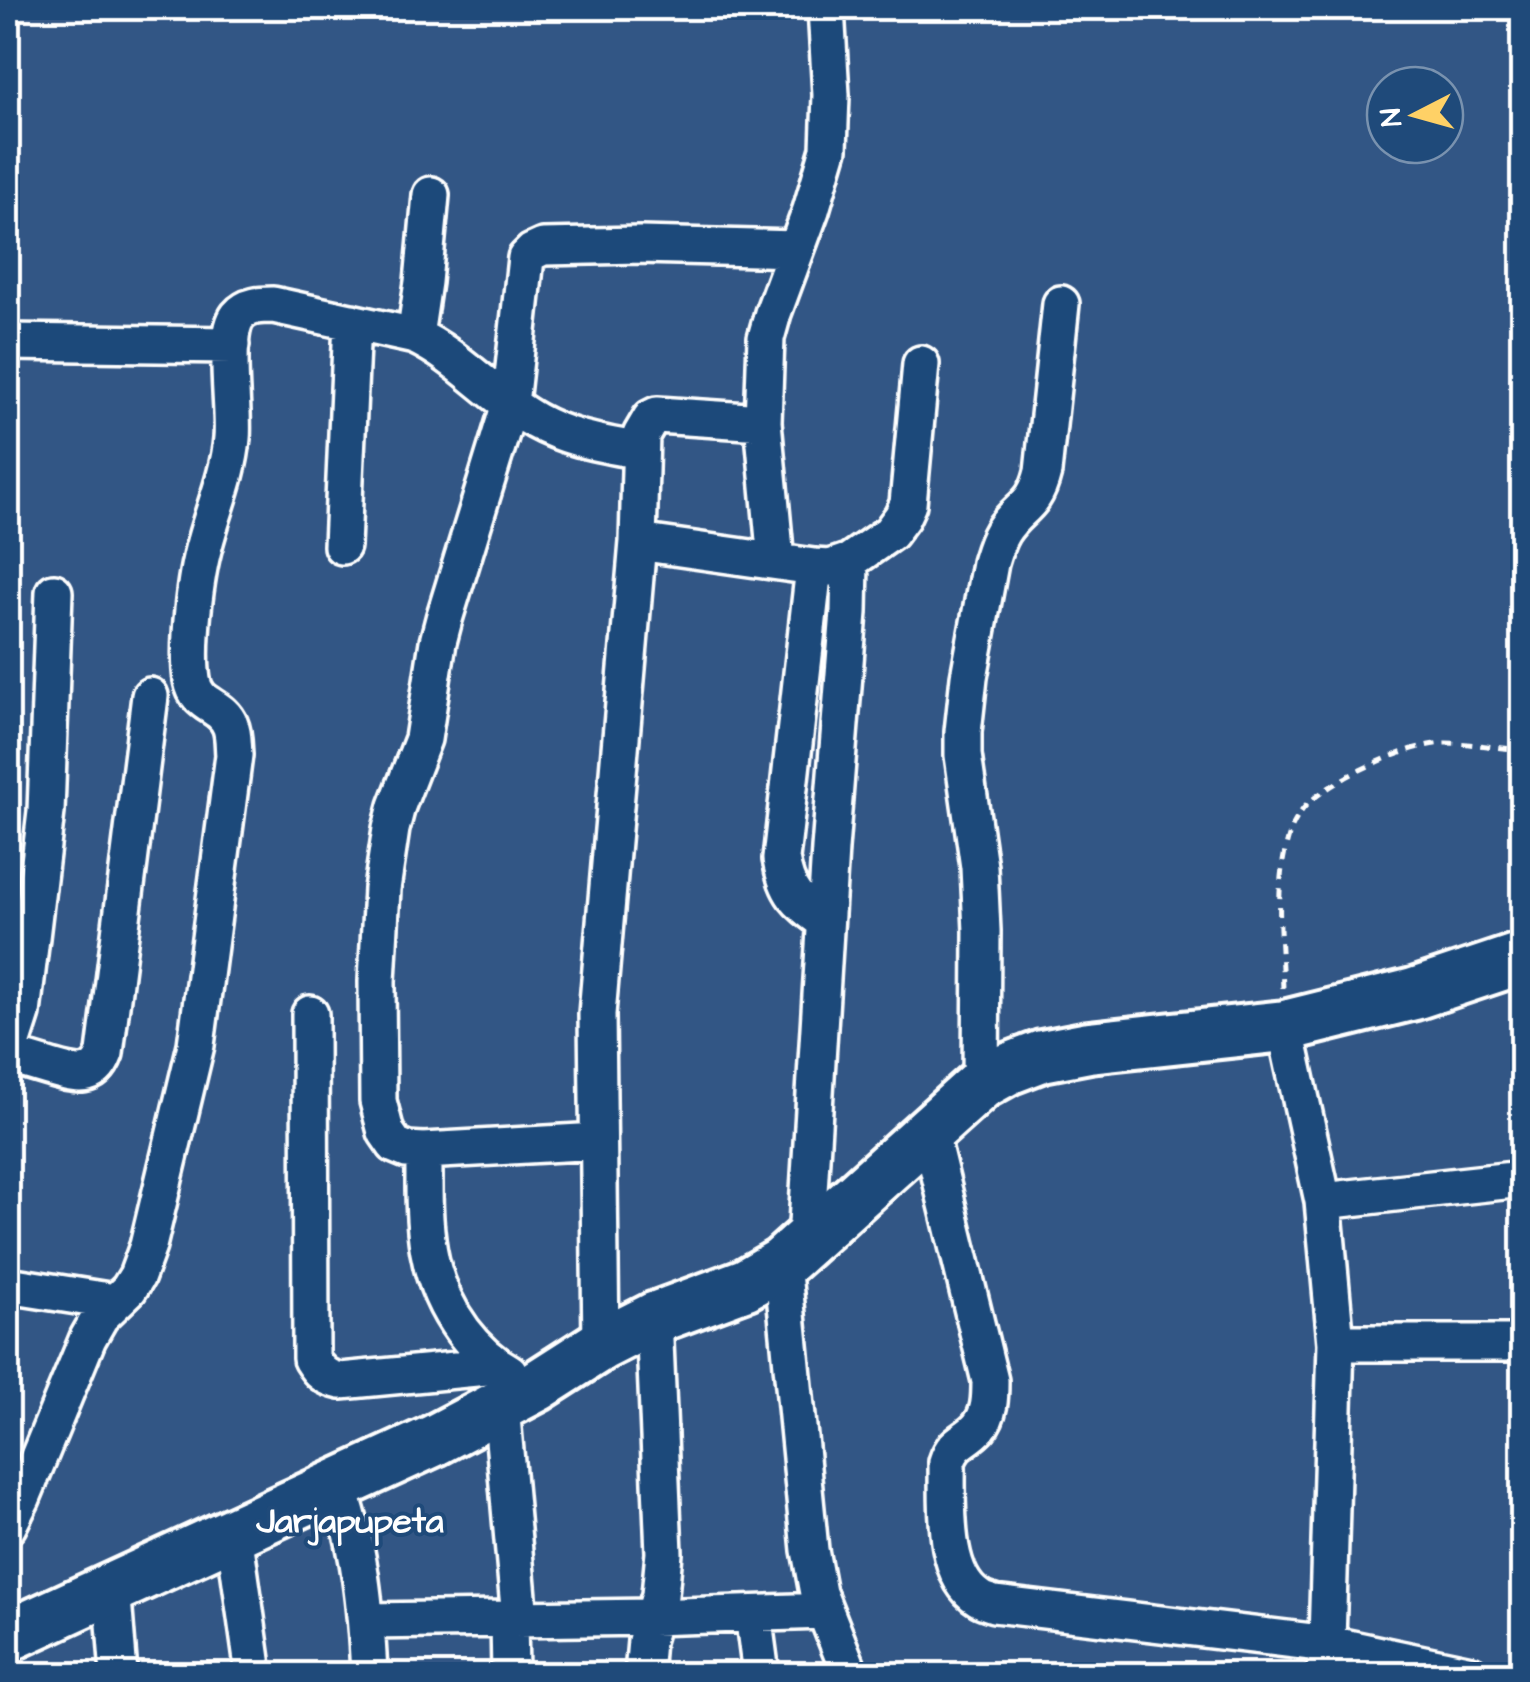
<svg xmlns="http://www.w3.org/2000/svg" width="1530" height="1682" font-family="'Architects Daughter',sans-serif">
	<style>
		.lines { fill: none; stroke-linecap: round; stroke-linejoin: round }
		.minor-casing { stroke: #fff; stroke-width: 42 }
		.secondary-casing { stroke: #fff; stroke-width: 58 }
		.path { stroke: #fff; stroke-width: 5; stroke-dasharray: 10 8; stroke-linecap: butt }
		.minor { stroke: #1f4a7a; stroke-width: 35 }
		.secondary { stroke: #1f4a7a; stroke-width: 50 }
		.labels { text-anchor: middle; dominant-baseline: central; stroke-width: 8; stroke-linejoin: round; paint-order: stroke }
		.quarter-label { font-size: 35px; font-weight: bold; fill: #fff; stroke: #1f4a7a }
	</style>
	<rect width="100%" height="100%" fill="#325685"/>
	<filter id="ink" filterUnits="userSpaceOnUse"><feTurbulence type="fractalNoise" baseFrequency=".01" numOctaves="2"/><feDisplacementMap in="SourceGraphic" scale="20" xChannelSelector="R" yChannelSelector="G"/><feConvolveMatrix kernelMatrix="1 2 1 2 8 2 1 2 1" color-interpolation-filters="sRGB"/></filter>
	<g filter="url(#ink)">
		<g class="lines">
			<defs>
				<path id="minor" d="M415 336 423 282 431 195
					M8 342 231 345
					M638 542 814 567 830 568 850 561 890 533 902 517 908 504 921 364
					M342 546 352 322
					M776 561 763 422 766 338 773 313 811 210 829 149 831 95 826 8
					M814 567 781 859C787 894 797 901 825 922
					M310 1014 311 1359C319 1372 325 1378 341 1381L497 1366
					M1285 1026 1323 1201 1336 1343 1326 1674
					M8 1045 14 1038 22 1013 46 812 54 592
					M8 1055C21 1059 35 1063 48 1067 73 1074 94 1083 105 1053L150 696
					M981 1084 982 931 979 867 963 755V732L969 677 990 563C993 553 996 542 1002 532 1019 505 1034 509 1043 472L1061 304
					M929 1130 990 1381C990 1397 990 1414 979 1427 966 1442 954 1440 947 1462 948 1500 941 1575 979 1598 983 1601 989 1602 994 1604L1328 1644 1471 1674
					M598 1141 424 1151 407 1150 395 1145 386 1132 378 1101 377 981 382 889 391 829 397 806 423 739 438 642 444 619 510 404 526 258 532 252 543 247 640 245 796 249
					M424 1151C424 1218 421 1274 463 1331 476 1348 490 1362 509 1372
					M1323 1201 1522 1179
					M806 1240 830 849 849 612 850 561
					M782 1263 810 1550 818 1593 850 1674
					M8 1285 115 1302
					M1336 1343H1522
					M601 1345 597 1014 638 542 641 435 651 418 657 415 763 422
					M501 1406 520 1619
					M338 1485C360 1546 366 1610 369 1674
					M8 1526 22 1498 88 1338 100 1317 129 1289 137 1276 148 1246 196 1045 234 755C233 745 234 734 230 725 221 703 197 708 192 680 187 646 195 576 205 542 214 508 229 474 232 438 235 409 222 337 238 316 247 305 261 305 273 305L415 336C460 357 492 397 536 421 568 439 604 444 640 451
					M234 1533 254 1674
					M112 1586 119 1674
					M753 1614 761 1674
					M509 1619 510 1674
					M367 1621 652 1617 824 1611
					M643 1674 646 1641 660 1595 664 1553 654 1318"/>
				<path id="secondary" d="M8 1636 433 1441 537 1386 601 1345 654 1318 746 1284 782 1263 981 1084 1008 1069 1042 1056 1089 1047 1285 1026 1414 994 1522 958"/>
			</defs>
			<use href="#minor" class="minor-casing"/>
			<use href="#secondary" class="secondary-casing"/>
			<path class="path" d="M1283 988C1281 938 1274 884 1289 836 1291 827 1298 816 1303 809 1326 781 1410 743 1446 743 1471 743 1498 748 1522 750"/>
			<use href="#minor" class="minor"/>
			<use href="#secondary" class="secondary"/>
		</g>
	</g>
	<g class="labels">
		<g class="quarter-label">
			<text x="350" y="1521">Jarjapupeta</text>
		</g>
	</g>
	<rect width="1530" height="1682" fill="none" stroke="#1f4a7a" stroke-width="40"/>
	<rect x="20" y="20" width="1490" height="1642" fill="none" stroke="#fff" stroke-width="4" filter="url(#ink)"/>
	<g transform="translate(1415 115) rotate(264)"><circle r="48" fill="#1f4a7a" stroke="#7992af" stroke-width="2.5"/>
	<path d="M0-8L18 38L0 25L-18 38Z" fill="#ffd166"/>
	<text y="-15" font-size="28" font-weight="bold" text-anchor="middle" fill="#ffffff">N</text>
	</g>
</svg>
